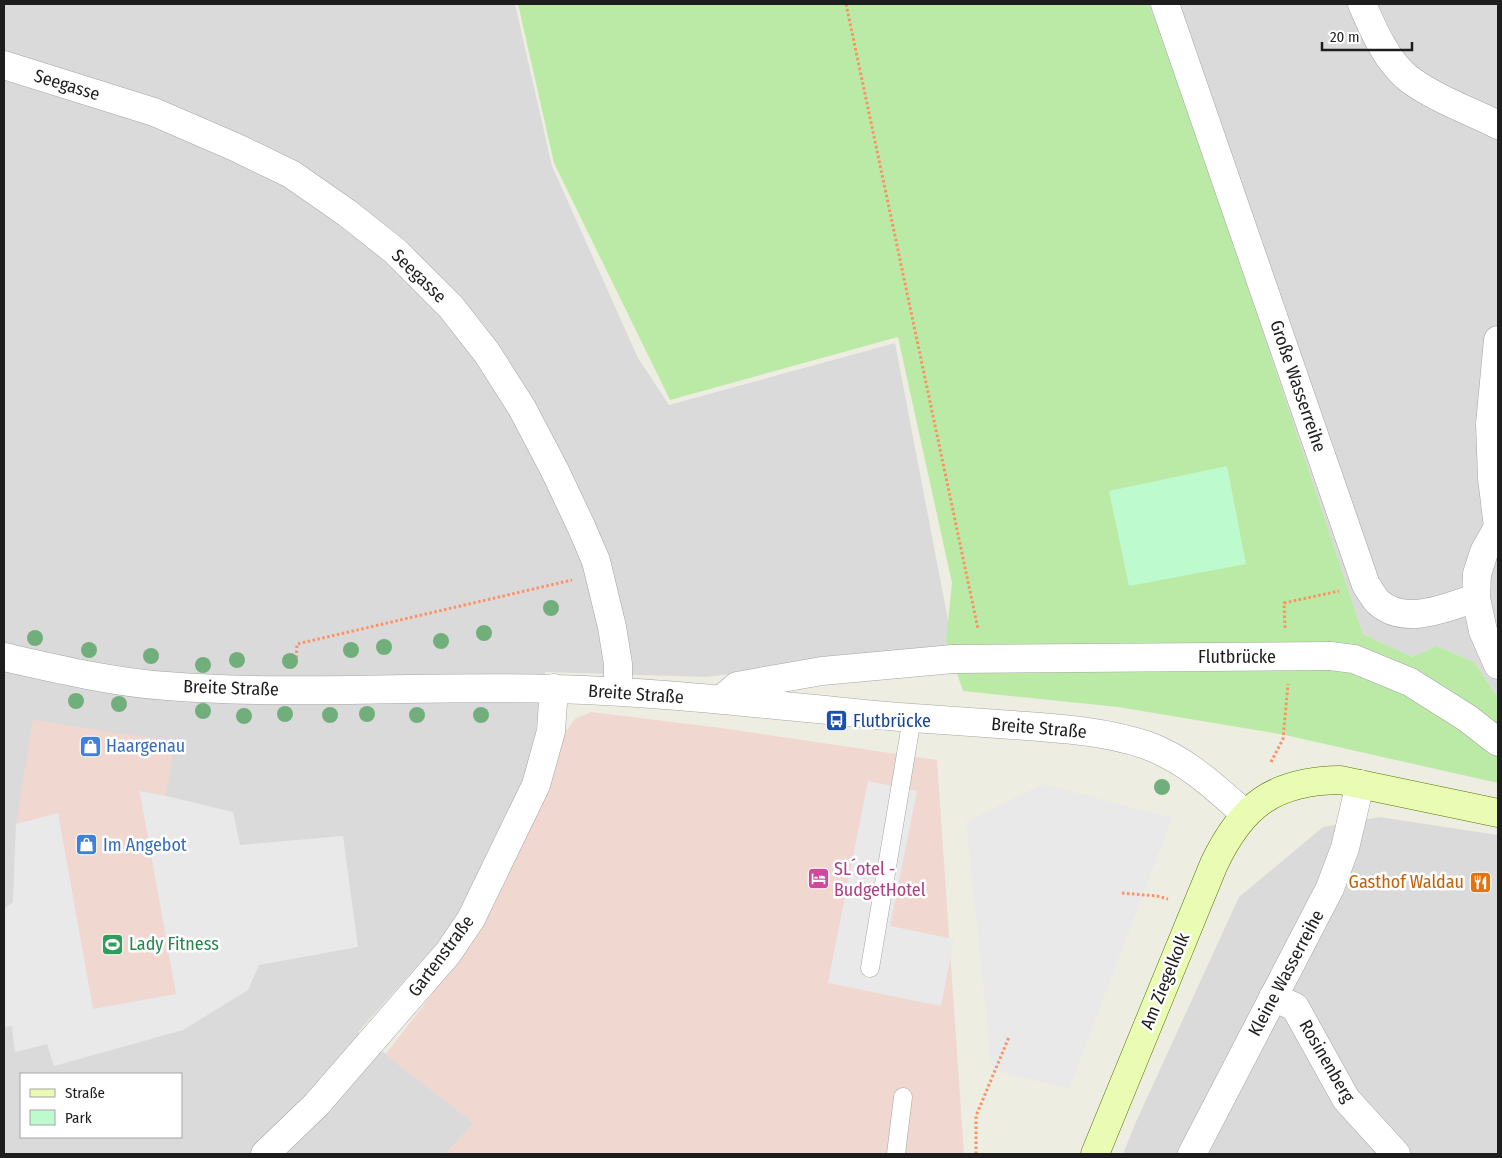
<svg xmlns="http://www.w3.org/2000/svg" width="1502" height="1158" font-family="'Fira Sans Condensed',sans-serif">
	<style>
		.residential { fill: #dbdada; fill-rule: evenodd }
		.commercial { fill: #f0d8d0 }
		.grass { fill: #bbeaa6 }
		.park { fill: #bdface }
		.parking { fill: #e9e9e9 }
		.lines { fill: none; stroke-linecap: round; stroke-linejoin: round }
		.lane-casing { stroke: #a4a4a4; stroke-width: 19 }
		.street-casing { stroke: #a4a4a4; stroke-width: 29 }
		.secondary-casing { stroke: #537502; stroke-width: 29 }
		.path { stroke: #fd9164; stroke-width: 3; stroke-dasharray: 2.5 2.5; stroke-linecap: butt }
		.lane { stroke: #fff; stroke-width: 18 }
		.street { stroke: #fff; stroke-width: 28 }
		.secondary { stroke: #eafbb3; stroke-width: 28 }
		.street-bridge-casing { stroke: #a4a4a4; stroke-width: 29; stroke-linecap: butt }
		.street-bridge { stroke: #fff; stroke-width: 28 }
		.tree { fill: #70af7c }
		.labels { text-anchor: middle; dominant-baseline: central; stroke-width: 5; stroke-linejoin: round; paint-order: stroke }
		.street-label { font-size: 18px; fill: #1d1d1d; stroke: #fff }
		.transit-label { font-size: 18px; fill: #164399; stroke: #fff; text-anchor: start }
		.shop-label { font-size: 18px; fill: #366cbe; stroke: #fff; text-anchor: start }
		.hotel-label { font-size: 18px; fill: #b23c85; stroke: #fff; text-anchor: start }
		.food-label { font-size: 18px; fill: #c56008; stroke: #fff; text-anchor: end }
		.leisure-label { font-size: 18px; fill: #27864d; stroke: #fff; text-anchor: start }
	</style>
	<rect width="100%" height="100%" fill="#eeede2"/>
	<path class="residential" d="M4 4H515L552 166 638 358 669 405 895 343 953 646 706 677 545 672 529 774 498 840 452 927 358 1032 474 1123 445 1154H4ZM21 1074H181V1137H21Z
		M1149 4H1498V698L1474 662 1436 646 1412 657 1363 634 1212 178Z
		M1379 817 1498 835V1154H1123L1135 1124 1239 897 1323 827Z"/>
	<path class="commercial" d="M591 712 721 728 937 760 964 1154H445L474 1123 385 1055 460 958 563 735 575 719Z
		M33 720 175 742 166 796 233 813 240 845 248 990 183 1030 54 1066 47 1044 15 1052 12 1026 4 1027V909L13 902 16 824Z"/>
	<path class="grass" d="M518 4H1149L1212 178 1363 634 1412 657 1436 646 1474 662 1498 698V783L1285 735 1118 707 963 691 946 641 952 583 898 337 670 400 554 163Z"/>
	<path class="park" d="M1227 466 1246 564 1129 586 1109 491Z"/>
	<path class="parking" d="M868 781 917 791 890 926 954 939 941 1006 828 983Z
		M1043 784 1172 818 1069 1089 992 1070 966 822Z
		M139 791 166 796 233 812 240 845 343 836 358 947 259 965 248 990 183 1030 54 1066 47 1044 15 1052 12 1026 4 1027V909L13 902 16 824 58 813 93 1009 176 994 141 798Z"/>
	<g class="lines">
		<defs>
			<path id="lane" d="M870 968 912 718
				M896 1154 903 1097"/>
			<path id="street" d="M1165 4 1366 585C1370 590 1373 597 1378 602 1405 627 1447 607 1476 598
				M1362 4C1373 29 1386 61 1409 79 1436 99 1468 110 1498 125
				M4 65 154 112 235 147 291 174 347 213 395 251 451 307 487 353 522 408 555 471 581 526 596 561 612 627 618 664V691
				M1498 340 1490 424 1492 478 1498 527 1484 552 1477 574 1476 598 1483 631 1498 665
				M1330 656 1354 659 1410 682 1467 718 1498 742
				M4 657C57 669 112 682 167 686 296 696 426 685 556 689 671 692 785 707 899 717 942 720 984 723 1027 726 1067 729 1107 732 1146 745 1185 759 1215 787 1245 814
				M721 700 737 686 822 671 953 659
				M1273 997 1295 1007 1346 1099 1396 1154
				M265 1154 316 1105 448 953 471 919 536 785 551 731 554 688
				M1192 1154 1330 888 1345 848 1360 784"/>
			<path id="secondary" d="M1095 1154 1214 864C1242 805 1274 781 1340 780L1498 813"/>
		</defs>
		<use href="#lane" class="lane-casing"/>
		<use href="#street" class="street-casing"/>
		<use href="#secondary" class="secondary-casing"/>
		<path class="path" d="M846 4 978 629
			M1285 628 1284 603 1339 591
			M296 663 297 644 572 580
			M1271 762 1283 739 1288 684
			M1122 893 1157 896 1168 899
			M976 1154V1116L1009 1037"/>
		<use href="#lane" class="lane"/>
		<use href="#street" class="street"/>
		<use href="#secondary" class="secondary"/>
		<defs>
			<path id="street-bridge" d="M953 659 1330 656"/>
		</defs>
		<use href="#street-bridge" class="street-bridge-casing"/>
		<use href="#street-bridge" class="street-bridge"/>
	</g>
	<g class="tree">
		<circle cx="551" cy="608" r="8"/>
		<circle cx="484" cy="633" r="8"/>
		<circle cx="35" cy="638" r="8"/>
		<circle cx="441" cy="641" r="8"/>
		<circle cx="384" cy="647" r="8"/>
		<circle cx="89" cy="650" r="8"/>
		<circle cx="351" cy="650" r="8"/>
		<circle cx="151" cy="656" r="8"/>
		<circle cx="237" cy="660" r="8"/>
		<circle cx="290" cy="661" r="8"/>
		<circle cx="203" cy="665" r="8"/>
		<circle cx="76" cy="701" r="8"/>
		<circle cx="119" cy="704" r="8"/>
		<circle cx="203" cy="711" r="8"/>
		<circle cx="285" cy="714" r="8"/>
		<circle cx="367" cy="714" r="8"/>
		<circle cx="330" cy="715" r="8"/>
		<circle cx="417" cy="715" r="8"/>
		<circle cx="481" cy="715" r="8"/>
		<circle cx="244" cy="716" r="8"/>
		<circle cx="1162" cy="787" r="8"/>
	</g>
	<defs>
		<symbol id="bus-square" viewBox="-11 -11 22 22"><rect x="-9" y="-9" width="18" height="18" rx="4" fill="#1a4fb4" stroke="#fff"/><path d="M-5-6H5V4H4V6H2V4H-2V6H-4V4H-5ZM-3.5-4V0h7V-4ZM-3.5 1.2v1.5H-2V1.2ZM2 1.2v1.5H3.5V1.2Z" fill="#fff"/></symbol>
		<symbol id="shop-square" viewBox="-11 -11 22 22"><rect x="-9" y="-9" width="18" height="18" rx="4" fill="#3f7fe0" stroke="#fff"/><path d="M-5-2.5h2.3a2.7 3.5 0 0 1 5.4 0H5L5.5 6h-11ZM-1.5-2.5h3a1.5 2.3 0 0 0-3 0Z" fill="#fff"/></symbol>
		<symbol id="hotel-square" viewBox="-11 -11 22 22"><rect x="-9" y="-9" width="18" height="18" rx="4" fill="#d1479c" stroke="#fff"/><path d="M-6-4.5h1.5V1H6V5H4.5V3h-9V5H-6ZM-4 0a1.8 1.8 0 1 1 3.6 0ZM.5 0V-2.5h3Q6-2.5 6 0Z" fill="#fff"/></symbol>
		<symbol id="restaurant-square" viewBox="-11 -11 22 22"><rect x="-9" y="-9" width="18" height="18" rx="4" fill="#e8710a" stroke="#fff"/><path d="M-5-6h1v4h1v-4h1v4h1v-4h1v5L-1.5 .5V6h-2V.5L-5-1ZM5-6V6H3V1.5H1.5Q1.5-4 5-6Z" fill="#fff"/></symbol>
		<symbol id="stadium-square" viewBox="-11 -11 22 22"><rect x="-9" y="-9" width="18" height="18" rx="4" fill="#2e9e5b" stroke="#fff"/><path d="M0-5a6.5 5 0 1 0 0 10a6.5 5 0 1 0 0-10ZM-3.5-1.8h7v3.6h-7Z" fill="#fff"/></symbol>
	</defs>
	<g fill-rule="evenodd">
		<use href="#bus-square" x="824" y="708" width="25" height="25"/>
		<use href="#shop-square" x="78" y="734" width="25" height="25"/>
		<use href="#shop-square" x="74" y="832" width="25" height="25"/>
		<use href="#hotel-square" x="806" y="866" width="25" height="25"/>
		<use href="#restaurant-square" x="1468" y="870" width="25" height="25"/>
		<use href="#stadium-square" x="100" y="932" width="25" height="25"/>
	</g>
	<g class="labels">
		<g class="street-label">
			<text transform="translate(67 85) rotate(17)">Seegasse</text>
			<text transform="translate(419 276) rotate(44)">Seegasse</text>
			<text transform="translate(1298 386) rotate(71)">Große Wasserreihe</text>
			<text x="1237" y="657">Flutbrücke</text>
			<text transform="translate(231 688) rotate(2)">Breite Straße</text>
			<text transform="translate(636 694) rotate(4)">Breite Straße</text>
			<text transform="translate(1039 728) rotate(5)">Breite Straße</text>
			<text transform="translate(441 956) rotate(-53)">Gartenstraße</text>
			<text transform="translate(1286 973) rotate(-62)">Kleine Wasserreihe</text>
			<text transform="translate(1165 981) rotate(-68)">Am Ziegelkolk</text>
			<text transform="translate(1327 1061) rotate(60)">Rosinenberg</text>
		</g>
		<g class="transit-label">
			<text x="853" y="721">Flutbrücke</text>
		</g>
		<g class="shop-label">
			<text x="106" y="746">Haargenau</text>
			<text x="103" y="845">Im Angebot</text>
		</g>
		<g class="hotel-label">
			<text x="834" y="869">SL´otel -<tspan x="834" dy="21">BudgetHotel</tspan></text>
		</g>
		<g class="food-label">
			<text x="1464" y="882">Gasthof Waldau</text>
		</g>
		<g class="leisure-label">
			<text x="129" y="944">Lady Fitness</text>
		</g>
	</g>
	<rect width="1502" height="1158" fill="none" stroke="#1d1d1d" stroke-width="10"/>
	<rect x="20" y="1073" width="162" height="65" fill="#ffffff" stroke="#a5a5a5"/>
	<rect x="30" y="1089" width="25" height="8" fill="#eafbb3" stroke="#a5a5a5"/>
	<text x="65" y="1098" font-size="15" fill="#1d1d1d">Straße</text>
	<rect x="30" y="1110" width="25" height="15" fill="#bdface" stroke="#a5a5a5"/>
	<text x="65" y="1123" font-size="15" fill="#1d1d1d">Park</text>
	<path d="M1322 42v8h90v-8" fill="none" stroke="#1d1d1d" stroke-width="2.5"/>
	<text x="1330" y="42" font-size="15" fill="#1d1d1d" stroke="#ffffff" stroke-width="4" paint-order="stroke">20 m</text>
</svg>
